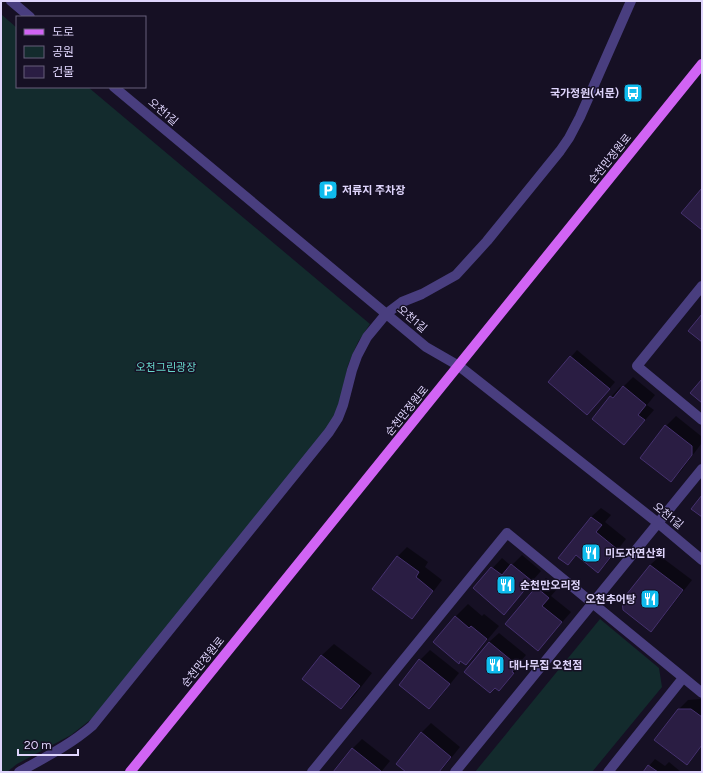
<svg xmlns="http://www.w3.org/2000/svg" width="703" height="773" font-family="Figtree,'Noto Sans KR',sans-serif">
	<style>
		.green { fill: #132b2d }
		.shadow { fill: #0007 }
		.building { fill: #2a1d43; stroke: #45316e }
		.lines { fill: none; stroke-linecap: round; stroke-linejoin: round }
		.minor { stroke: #493e7f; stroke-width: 10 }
		.major { stroke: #d164f4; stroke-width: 10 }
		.labels { text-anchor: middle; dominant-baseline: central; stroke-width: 3; stroke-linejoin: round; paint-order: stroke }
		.poi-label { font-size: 11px; font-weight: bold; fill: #dfd5fc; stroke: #161024; text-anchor: start }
		.street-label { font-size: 11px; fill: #dfd5fc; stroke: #161024 }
		.park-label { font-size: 11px; fill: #66d7ca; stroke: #161024 }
	</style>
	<rect width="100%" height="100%" fill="#161024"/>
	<path class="green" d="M1 14 17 28V87H88L370 324 358 342 348 365 342 393 335 416 326 430 94 717 71 735 17 764 7 772H1Z
		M600 619 659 668 662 687 592 772H475Z"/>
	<path class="shadow" d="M577 350 615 382 593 408 549 382Z
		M633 377 655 395 647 405 654 410 624 444 611 397 620 387 622 388Z
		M676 416 701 436V444L681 471 671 481 666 426Z
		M601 508 611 515 605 522 626 539 608 562 598 572 577 555 568 564 591 517Z
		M407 547 428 562 425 567 442 580 421 608 411 618 373 588 398 556Z
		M522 555 541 571 504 613 474 588 502 558 511 566Z
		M660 556 692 580 660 621 651 630 650 565Z
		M546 578 558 588 551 596 571 612 538 650 507 624 537 587Z
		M468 604 482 616 484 614 499 626 478 651 466 664 461 660 459 662 434 642 456 616Z
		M499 633 526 655 521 661 523 663 499 690 489 642Z
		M334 644 372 673 354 696 341 708 321 656Z
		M430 650 459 673 439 698 429 708 400 684 420 660Z
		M701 699 702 746 687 763 678 710 688 700Z
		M431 723 460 747 440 772H407L421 733Z
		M362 739 390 761 381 772H334L352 749Z
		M655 759 665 766 669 762 681 772H644Z"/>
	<path class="building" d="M702 188V230L681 213Z
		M702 314V342L688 331Z
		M570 356 610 389 587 415 548 382Z
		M702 379V403L690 393Z
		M623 386 646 405 638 415 645 420 624 445 592 419 610 396 613 398Z
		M665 425 692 446V455L671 482 640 458Z
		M702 495V517L691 509Z
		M591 517 602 525 596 532 617 549 598 573 576 555 568 565 558 558Z
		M397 556 419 572 416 577 433 591 412 619 372 589Z
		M511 564 532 581 504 615 473 588 491 567 502 575Z
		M650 565 683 590 651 632 623 610 622 600Z
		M536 587 549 598 542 606 562 622 538 651 505 624Z
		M455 616 469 628 471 626 487 639 466 665 460 661 459 664 433 642Z
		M489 642 517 665 512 672 514 673 499 691 495 688 490 693 464 672Z
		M321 655 360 686 341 709 302 679Z
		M419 659 450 684 429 709 399 685Z
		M678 709H691L702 717V745L687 765 654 740Z
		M421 732 451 757 439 772H406L396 764Z
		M352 748 381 771 380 772H333Z
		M648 765 658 772H643Z"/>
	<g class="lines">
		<path class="minor" d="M11 1 30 17
			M114 87 426 347 459 366 658 523 702 560
			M702 286 637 366 702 420
			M19 772C44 758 70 745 92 726L329 432 338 418 343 405 352 370 357 356 367 337 386 314 402 302 422 294 456 275 487 241 560 151 569 138 580 117 631 1
			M312 772 507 533 702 693
			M455 772 702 469
			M608 772 683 678"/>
		<path class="major" d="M130 772 702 64"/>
	</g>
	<defs>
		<symbol id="bus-square" viewBox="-11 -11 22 22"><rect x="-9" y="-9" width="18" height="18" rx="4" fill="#10bbed" stroke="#161024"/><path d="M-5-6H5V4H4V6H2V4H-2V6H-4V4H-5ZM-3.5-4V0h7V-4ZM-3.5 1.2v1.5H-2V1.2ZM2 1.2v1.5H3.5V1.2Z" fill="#fff"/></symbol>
		<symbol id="parking-square" viewBox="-11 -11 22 22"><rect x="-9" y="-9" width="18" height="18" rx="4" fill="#10bbed" stroke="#161024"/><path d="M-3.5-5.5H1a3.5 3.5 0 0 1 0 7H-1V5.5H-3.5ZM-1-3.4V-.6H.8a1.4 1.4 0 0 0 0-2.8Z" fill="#fff"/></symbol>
		<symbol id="restaurant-square" viewBox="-11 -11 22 22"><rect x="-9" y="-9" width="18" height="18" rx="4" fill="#10bbed" stroke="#161024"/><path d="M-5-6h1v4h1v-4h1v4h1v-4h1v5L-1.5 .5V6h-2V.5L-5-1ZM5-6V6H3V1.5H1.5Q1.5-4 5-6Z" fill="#fff"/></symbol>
	</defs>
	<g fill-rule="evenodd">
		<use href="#bus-square" x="622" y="82" width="22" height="22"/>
		<use href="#parking-square" x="317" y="179" width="22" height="22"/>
		<use href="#restaurant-square" x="580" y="542" width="22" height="22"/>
		<use href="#restaurant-square" x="495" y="574" width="22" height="22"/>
		<use href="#restaurant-square" x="639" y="588" width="22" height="22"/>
		<use href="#restaurant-square" x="484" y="654" width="22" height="22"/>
	</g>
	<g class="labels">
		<g class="poi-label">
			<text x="619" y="93" text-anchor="end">국가정원(서문)</text>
			<text x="342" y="190">저류지 주차장</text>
			<text x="605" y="553">미도자연산회</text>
			<text x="520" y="585">순천만오리정</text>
			<text x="636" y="599" text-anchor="end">오천추어탕</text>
			<text x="509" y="665">대나무집 오천점</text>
		</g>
		<g class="street-label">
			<text transform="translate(163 112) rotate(40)">오천1길</text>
			<text transform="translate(610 159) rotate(-51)">순천만정원로</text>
			<text transform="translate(412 319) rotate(40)">오천1길</text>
			<text transform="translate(407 411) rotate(-51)">순천만정원로</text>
			<text transform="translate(668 516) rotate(39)">오천1길</text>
			<text transform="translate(203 662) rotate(-51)">순천만정원로</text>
		</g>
		<g class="park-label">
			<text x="166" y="367">오천그린광장</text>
		</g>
	</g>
	<rect width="703" height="773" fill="none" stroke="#dfd5fc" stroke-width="4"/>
	<rect x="16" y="16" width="130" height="72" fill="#161024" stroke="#665f7a"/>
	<rect x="24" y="29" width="20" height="6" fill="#d164f4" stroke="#665f7a"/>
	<text x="52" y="36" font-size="12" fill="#dfd5fc">도로</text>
	<rect x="24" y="46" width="20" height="12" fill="#132b2d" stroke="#665f7a"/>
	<text x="52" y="56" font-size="12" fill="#dfd5fc">공원</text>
	<rect x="24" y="66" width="20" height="12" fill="#2a1d43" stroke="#665f7a"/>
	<text x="52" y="76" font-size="12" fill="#dfd5fc">건물</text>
	<path d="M18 749v6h60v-6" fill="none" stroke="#dfd5fc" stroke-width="2"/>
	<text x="24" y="749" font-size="12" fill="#dfd5fc" stroke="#161024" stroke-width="3" paint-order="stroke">20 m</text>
</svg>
